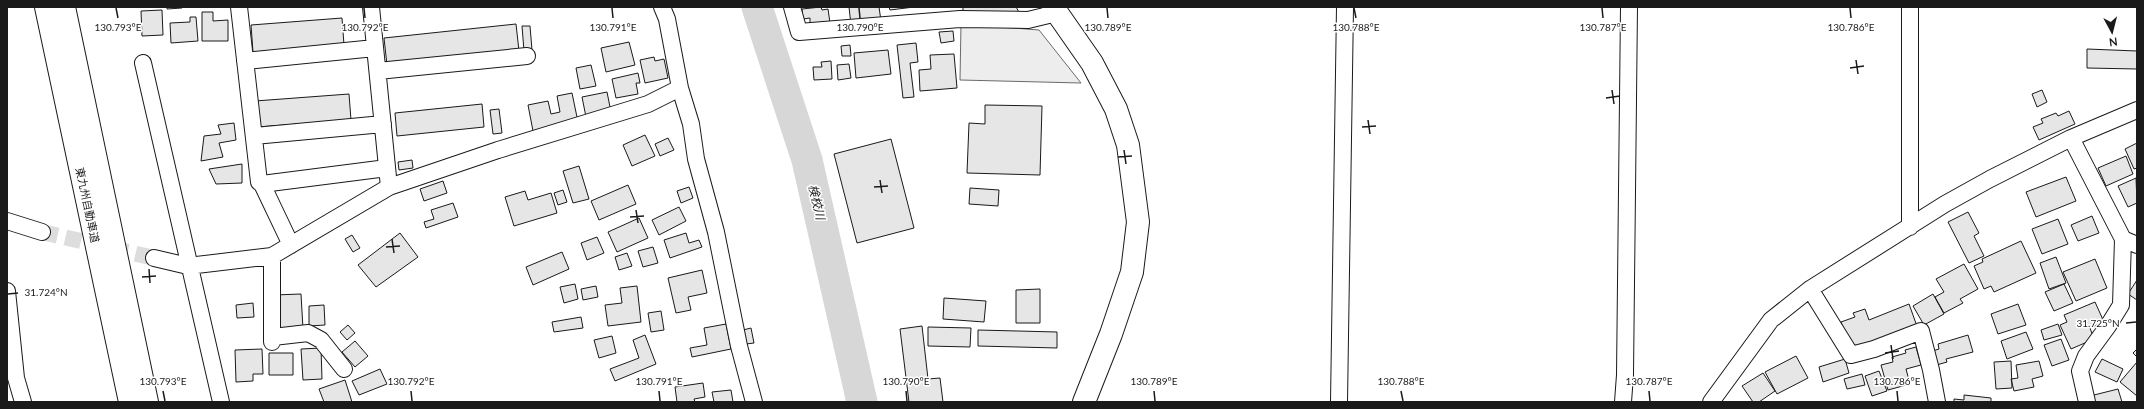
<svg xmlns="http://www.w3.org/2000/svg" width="2144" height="409" font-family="Lato,'Noto Sans JP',sans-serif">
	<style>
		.built { fill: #ededed; stroke: #6a6a6a }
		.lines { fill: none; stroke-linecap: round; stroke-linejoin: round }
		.river { stroke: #d7d7d7; stroke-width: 31 }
		.building { fill: #e6e6e6; stroke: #1a1a1a }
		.street-tunnel { stroke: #ddd; stroke-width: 16; stroke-dasharray: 16 8; stroke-linecap: butt }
		.street-casing { stroke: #1a1a1a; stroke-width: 18 }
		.secondary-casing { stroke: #1a1a1a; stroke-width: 24 }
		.highway-casing { stroke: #1a1a1a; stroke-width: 24 }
		.street { stroke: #fff; stroke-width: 16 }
		.secondary { stroke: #fff; stroke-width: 22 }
		.highway { stroke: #fff; stroke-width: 22 }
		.ticks { fill: none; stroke: #1a1a1a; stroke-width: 1.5 }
		.labels { text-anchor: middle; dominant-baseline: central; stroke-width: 3; stroke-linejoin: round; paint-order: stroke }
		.street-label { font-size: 11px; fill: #1a1a1a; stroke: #fff }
		.water-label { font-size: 12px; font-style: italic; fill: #1a1a1a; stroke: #fff }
		.ticks-label { font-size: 10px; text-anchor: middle; fill: #1a1a1a; stroke: #fff; stroke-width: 3; stroke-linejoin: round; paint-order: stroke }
	</style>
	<rect width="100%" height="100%" fill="#fff"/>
	<path class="built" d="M961 24 1039 30 1081 83 960 80Z"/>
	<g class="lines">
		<path class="river" d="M757 7 807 160 862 402"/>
	</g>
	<path class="building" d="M167 7H182V8L167 9Z
		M821 7 822 10 828 9 830 23 810 25V18L803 19 802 9Z
		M849 7H879L881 21 851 25Z
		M889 7H914L890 10Z
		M963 7H1016L1022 17 963 12Z
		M162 10 163 35 142 36 141 11Z
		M202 12H213V21L228 20V41H202Z
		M190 17H196L198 41 171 43 170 23 190 22Z
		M342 18 344 45 253 52 251 25Z
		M516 24 519 51 387 65 384 38Z
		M522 26H530L532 50 524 51Z
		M953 31 954 41 941 43 939 32Z
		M629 42 635 65 606 72 601 48Z
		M916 43 918 62 910 63 914 97 903 98 897 45Z
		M850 45 851 56H842L841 46Z
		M2087 49 2137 51V69L2087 68Z
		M888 50 891 74 856 78 854 53Z
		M954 54 957 88 920 91 919 70 931 69 930 55Z
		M654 57 655 61 664 59 668 78 645 83 640 60Z
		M831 61 832 79 814 80 813 67H822L821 62Z
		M849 64 851 78 838 80 837 65Z
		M591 65 596 86 580 89 576 68Z
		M638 73 640 83H636L638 94 616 98 612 79Z
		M2042 90 2047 102 2037 107 2032 94Z
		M607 92 611 112 586 117 582 97Z
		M572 93 578 122 533 131 528 105 548 101 551 114 560 112 557 96Z
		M349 94 351 120 257 127 255 101Z
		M482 104 484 127 397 136 395 113Z
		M985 105 1042 106 1040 175 967 173 969 123 985 124Z
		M499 109 502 133 493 134 490 110Z
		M2069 111 2075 124 2039 140 2033 127 2043 123 2041 119 2056 113 2058 116Z
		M234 123 236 140 219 143 223 157 201 161 204 136 221 134 218 125Z
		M645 135 655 156 632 166 623 145Z
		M668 138 674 150 660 156 655 144Z
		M891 139 914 228 857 243 834 154Z
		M2137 143V168L2134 169 2125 149Z
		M2126 156 2133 174 2106 186 2098 168Z
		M412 160 413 168 399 170 398 162Z
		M242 164V183L216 184 209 169Z
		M579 166 589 199 573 203 563 171Z
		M2066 177 2076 201 2036 217 2026 192Z
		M2136 178 2137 203 2128 207 2118 186Z
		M443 181 447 193 424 201 420 189Z
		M628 185 636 204 599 220 591 201Z
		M689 187 693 198 681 203 677 191Z
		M970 188 999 190 998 206 969 204Z
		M563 190 567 202 558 205 554 193Z
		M525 191 528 200 551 193 557 213 514 226 505 197Z
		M453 203 458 217 426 228 424 222 434 219 431 210Z
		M679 207 686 221 659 235 652 220Z
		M1968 212 1979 233 1974 236 1984 256 1969 263 1948 222Z
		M2092 216 2099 233 2078 241 2071 225Z
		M639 218 648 238 617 252 608 232Z
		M2058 219 2068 244 2042 254 2032 229Z
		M400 233 418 257 376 287 358 265Z
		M686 233 689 243 699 240 702 247 670 258 664 240Z
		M352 235 360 248 353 252 345 239Z
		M597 237 604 253 587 260 581 243Z
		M2021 241 2036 273 1994 292 1991 286 1984 289 1974 266 1983 262 1982 259Z
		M653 247 658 263 643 267 638 251Z
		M562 252 569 269 533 285 526 267Z
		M627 253 632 266 619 270 615 257Z
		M2056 257 2066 283 2049 289 2040 263Z
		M2095 259 2107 288 2076 301 2063 272Z
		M1964 264 1978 289 1960 299 1963 303 1944 313 1935 297 1944 292 1936 279Z
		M702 270 707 293 688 297 691 310 676 313 668 278Z
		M2137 280V300L2128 294Z
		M575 284 578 299 564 303 560 287Z
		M2064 284 2073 303 2054 311 2045 292Z
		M596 286 598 297 583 300 581 289Z
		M637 286 641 322 608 326 605 305 622 303 620 288Z
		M1040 289V323H1016V290Z
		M301 294 303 329 276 330 274 295Z
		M1933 294 1944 314 1924 325 1913 306Z
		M944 298 986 301 984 322 943 319Z
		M2095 302 2104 322 2090 328 2094 339 2071 349 2060 325 2067 322 2064 315Z
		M253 303 254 317 237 318 236 305Z
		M1909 304 1918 329 1853 354 1841 322 1855 317 1853 313 1865 309 1869 320Z
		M2018 304 2026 325 1998 334 1991 314Z
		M324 305 325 325 309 326V306Z
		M661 311 664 330 651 332 648 313Z
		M581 317 583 328 554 332 552 322Z
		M726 324 731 349 692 357 690 348 707 345 704 328Z
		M2058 324 2062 335 2044 340 2041 330Z
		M348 325 355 333 347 340 340 332Z
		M922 326 928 379 940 378 943 402H909L900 329Z
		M928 327 971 328 970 347 928 346Z
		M751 328 754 343 746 344 743 330Z
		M978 330 1057 332V348L978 346Z
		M2026 332 2033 349 2007 359 2001 341Z
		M645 335 656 364 615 381 610 369 639 358 633 340Z
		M1968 335 1973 352 1946 359 1947 362 1933 366 1929 352 1939 349 1938 344Z
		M612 336 616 353 599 358 594 340Z
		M2061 339 2069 360 2052 366 2044 345Z
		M355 341 368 356 355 367 342 352Z
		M1916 347 1921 365 1906 369 1910 384 1888 390 1881 365 1893 362 1892 357 1906 353 1905 350Z
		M321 348 322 379 303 380 301 349Z
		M262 349 263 374H253V381L236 382 235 350Z
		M2137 349V357L2133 353Z
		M269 353H293V375H269Z
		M1796 356 1808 378 1777 394 1765 372Z
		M1845 359 1849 373 1823 382 1819 367Z
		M2102 359 2123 369 2117 382 2095 372Z
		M2011 361 2012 388 1996 389 1994 362Z
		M2039 361 2043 376 2032 379 2034 387 2014 391 2011 379 2018 378 2016 365Z
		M2137 362V396L2120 382Z
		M380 369 387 384 359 395 352 381Z
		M1879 371 1887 391 1872 396 1865 376Z
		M1763 373 1775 391 1759 402H1753L1742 386Z
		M1862 374 1865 385 1847 389 1844 379Z
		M345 380 352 402H324L319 389Z
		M703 383 705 397 694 399 695 402H677L675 387Z
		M2118 389 2122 402H2091L2090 396Z
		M731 390 733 402H714L712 392Z
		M1964 395 1991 398V402H1954V399L1964 400Z"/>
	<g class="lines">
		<path class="street-tunnel" d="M42 232 154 258"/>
		<defs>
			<path id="street" d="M239 7 259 182 262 184 291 245
				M371 7 389 187
				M662 7 667 19 680 88 691 124 696 159 716 232 739 346 754 402
				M792 7 799 32 960 19 1028 20 1057 13
				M1910 7V227
				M245 61 375 48
				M143 63 221 402
				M378 71 527 56
				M254 136 383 124
				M2071 138 2123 239 2137 245
				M262 184 387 168
				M7 221 42 232
				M272 256V342
				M154 258 188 266 272 256 389 187 498 150 648 104 680 88
				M1810 289 1851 355 1874 349 1921 331 1931 370 1937 402
				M7 291 16 378 23 402
				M273 337 308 333 321 340 344 369
				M1339 402 1345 7
				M1623 402 1625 375 1629 7
				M1711 402 1771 320 1810 289 1945 204 1990 179 2071 138 2137 110
				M2087 402 2080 371 2086 356 2108 326 2121 305 2123 239"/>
			<path id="secondary" d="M1053 7 1092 63 1116 109 1128 145 1138 222 1132 272 1111 334 1084 402"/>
			<path id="highway" d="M46 7 130 402
				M64 7 147 402"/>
		</defs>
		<use href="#street" class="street-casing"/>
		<use href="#secondary" class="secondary-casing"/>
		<use href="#highway" class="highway-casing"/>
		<use href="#street" class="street"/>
		<use href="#secondary" class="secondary"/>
		<use href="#highway" class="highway"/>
	</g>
	<path class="ticks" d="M116 8 118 18M364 8 365 18M612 8 613 18M859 8 860 18M1107 8 1108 18M1354 8 1356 18M1602 8 1603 18M1850 8 1851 18M1856 60 1858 74M1850 68 1864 66M1612 90 1614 104M1606 98 1620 96M1368 120 1370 134M1362 127 1376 126M1124 150 1126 164M1118 157 1132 156M880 180 882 193M874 187 888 186M636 210 638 223M630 217 644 216M392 239 394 253M386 247 400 246M149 269 150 283M142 277 156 276M8 294 18 293M2126 323 2136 322M1891 345 1893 359M1885 353 1899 351M163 391 165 401M411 391 412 401M659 391 660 401M906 391 907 401M1154 391 1155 401M1401 391 1403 401M1649 391 1650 401M1897 391 1898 401"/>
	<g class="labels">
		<g class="street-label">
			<text transform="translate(88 205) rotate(78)">東九州自動車道</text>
		</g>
		<g class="water-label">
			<text transform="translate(817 202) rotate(77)">検校川</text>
		</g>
	</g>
	<g class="ticks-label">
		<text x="118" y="31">130.793°E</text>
		<text x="365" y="31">130.792°E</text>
		<text x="613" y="31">130.791°E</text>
		<text x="860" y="31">130.790°E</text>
		<text x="1108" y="31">130.789°E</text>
		<text x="1356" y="31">130.788°E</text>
		<text x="1603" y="31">130.787°E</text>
		<text x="1851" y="31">130.786°E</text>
		<text x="46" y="296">31.724°N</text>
		<text x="2098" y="327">31.725°N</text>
		<text x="163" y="385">130.793°E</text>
		<text x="411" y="385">130.792°E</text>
		<text x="659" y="385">130.791°E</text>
		<text x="906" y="385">130.790°E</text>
		<text x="1154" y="385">130.789°E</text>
		<text x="1401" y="385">130.788°E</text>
		<text x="1649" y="385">130.787°E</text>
		<text x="1897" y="385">130.786°E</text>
	</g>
	<rect width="2144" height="409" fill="none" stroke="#1a1a1a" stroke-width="16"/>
	<g transform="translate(2112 32) rotate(173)" stroke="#ffffff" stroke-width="3" paint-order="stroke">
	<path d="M0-3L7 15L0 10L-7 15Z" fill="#1a1a1a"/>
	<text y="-6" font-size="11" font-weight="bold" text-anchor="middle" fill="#1a1a1a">N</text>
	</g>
</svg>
